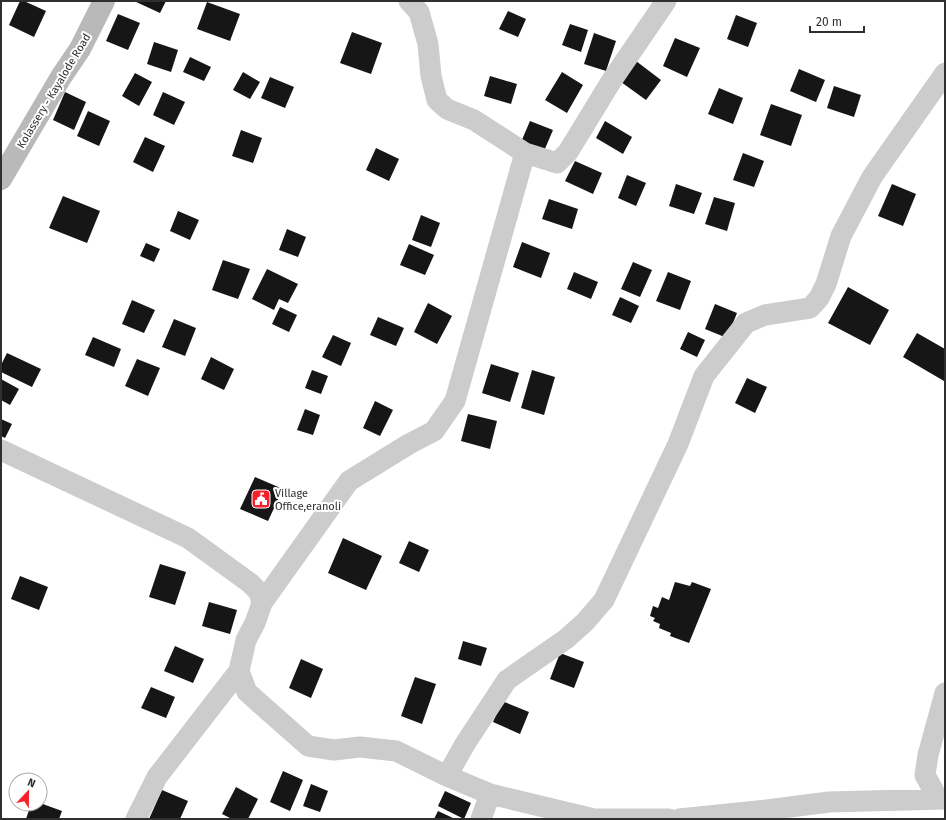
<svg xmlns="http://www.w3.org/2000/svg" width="946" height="820" font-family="'Fira Sans',sans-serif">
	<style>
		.building { fill: #161616 }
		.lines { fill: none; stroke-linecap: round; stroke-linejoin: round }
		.minor { stroke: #ccc; stroke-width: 21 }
		.secondary { stroke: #b9b9b9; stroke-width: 22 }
		.labels { text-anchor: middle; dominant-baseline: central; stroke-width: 4; stroke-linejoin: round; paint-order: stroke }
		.street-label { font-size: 11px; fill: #2f2f2f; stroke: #fff }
		.poi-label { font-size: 11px; fill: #2f2f2f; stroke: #fff; text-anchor: start }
	</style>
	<rect width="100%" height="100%" fill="#fff"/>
	<path class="building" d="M20 1H24L46 11 34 37 9 25Z
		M134 1H166L160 13Z
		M207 2 240 14 230 41 197 29Z
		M508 11 526 19 518 37 499 29Z
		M118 14 140 23 128 50 106 41Z
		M736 15 757 23 748 47 727 39Z
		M570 24 588 30 581 52 562 45Z
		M352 32 382 43 371 74 340 63Z
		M594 33 616 41 606 71 584 64Z
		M675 38 700 48 687 77 663 66Z
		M154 42 178 50 171 72 147 64Z
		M190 57 211 67 204 81 183 72Z
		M636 61 661 80 646 100 621 82Z
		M799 69 825 80 816 102 790 91Z
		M243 72 260 82 250 99 233 90Z
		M562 72 583 85 567 113 545 100Z
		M135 73 152 82 139 106 122 96Z
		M490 76 517 84 511 104 484 96Z
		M270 77 294 87 285 108 261 98Z
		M834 86 861 95 854 117 827 108Z
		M719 88 743 98 733 124 708 114Z
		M65 92 86 102 74 130 53 120Z
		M163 92 185 102 174 125 153 115Z
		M771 104 802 115 791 146 760 135Z
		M88 111 110 121 99 146 77 136Z
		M530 121 553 130 544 151 521 142Z
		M605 121 632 137 623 154 596 138Z
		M241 130 262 138 253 163 232 156Z
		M145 137 165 146 153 172 133 162Z
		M376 148 399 159 389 181 366 170Z
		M743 153 764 161 754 187 733 180Z
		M575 161 602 173 593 194 565 181Z
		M627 175 646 183 636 206 618 198Z
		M676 184 702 193 694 214 669 206Z
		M892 184 916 194 903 226 878 216Z
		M63 196 100 211 87 243 49 228Z
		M714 197 735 203 727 231 705 224Z
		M549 199 578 209 572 229 542 219Z
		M178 211 199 220 190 240 170 231Z
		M421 215 440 223 431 247 412 240Z
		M287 229 306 237 298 257 279 250Z
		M522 242 550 253 541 278 513 267Z
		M146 243 160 249 154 262 140 256Z
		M409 244 434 255 425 275 400 265Z
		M223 260 250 269 238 299 212 290Z
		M633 262 652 270 640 297 621 289Z
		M267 269 298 284 288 303 279 299 274 310 252 299Z
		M574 272 598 282 591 299 567 289Z
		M668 272 691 281 680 310 656 301Z
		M848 287 889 310 870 345 828 323Z
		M620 297 639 306 631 323 612 315Z
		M132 300 155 310 144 333 122 324Z
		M428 303 452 316 437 344 414 332Z
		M715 304 737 313 727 338 705 329Z
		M280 307 297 315 289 332 272 324Z
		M378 317 404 328 396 346 370 335Z
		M174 319 196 328 185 356 162 347Z
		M688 332 705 340 697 357 680 349Z
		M917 333 945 349V378L944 381 903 357Z
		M333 335 351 343 341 366 322 357Z
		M93 337 121 349 114 367 85 355Z
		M7 353 41 369 32 387 1 372V365Z
		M211 357 234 369 224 390 201 379Z
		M137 359 160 368 148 396 125 386Z
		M491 364 519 373 510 402 482 393Z
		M312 370 328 376 321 394 305 388Z
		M532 370 555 377 544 415 521 408Z
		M747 378 767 387 755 413 735 403Z
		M1 379 19 389 10 405 1 400Z
		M375 401 393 410 380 436 363 428Z
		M305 409 320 415 313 435 297 430Z
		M468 414 497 421 490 449 461 441Z
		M1 419 12 424 5 438 1 436Z
		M255 477 283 489 268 521 240 509Z
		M343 538 382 556 366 590 328 573Z
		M409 541 429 550 419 572 399 563Z
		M160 564 186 572 175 605 149 597Z
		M20 576 48 587 39 610 11 599Z
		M675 582 690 586 692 582 711 589 689 643 670 636 671 633 659 628 660 624 653 621 655 618 650 616 653 606 658 608 662 597 669 600Z
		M209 602 237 610 230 634 202 626Z
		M463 641 487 648 481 666 458 659Z
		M175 646 204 659 193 683 164 671Z
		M560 653 584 662 574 688 550 679Z
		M301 659 323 669 311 698 289 688Z
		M415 677 436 684 422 724 401 716Z
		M151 687 175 697 166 718 141 708Z
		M502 701 529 712 520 734 493 722Z
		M283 771 303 780 290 811 270 802Z
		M311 784 328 791 320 812 303 806Z
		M236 787 258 799 248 819H232L222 814Z
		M162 790 188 801 180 819H149Z
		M445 791 471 803 464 819 438 806Z
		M40 803 62 811 59 819H26L31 804Z
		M438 811 455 819H434Z"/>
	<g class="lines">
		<path class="minor" d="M409 1 419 12 428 44 431 76 437 100 447 109 474 120 525 153 557 163 568 152 612 80 666 1
			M1 450 188 538 250 583 259 592 262 603 255 623 246 640 239 671 247 692 308 746 334 750 360 747 396 751 447 776 490 794 594 819H669
			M262 603 349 481 409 444 434 431 455 401 525 153
			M447 776 465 744 507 680 566 639 585 622 604 600 678 444 704 376 746 323 765 315 810 308 819 298 826 284 841 236 872 177 945 73
			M938 799 925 775 928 755 945 693
			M136 819 157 777 239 671
			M481 819 490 794
			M679 819 767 810 829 802 945 799"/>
		<path class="secondary" d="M1 179 61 77 80 49 104 1"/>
	</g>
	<defs>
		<symbol id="civic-square" viewBox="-11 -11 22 22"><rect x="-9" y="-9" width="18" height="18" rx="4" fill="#f6212d" stroke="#fff"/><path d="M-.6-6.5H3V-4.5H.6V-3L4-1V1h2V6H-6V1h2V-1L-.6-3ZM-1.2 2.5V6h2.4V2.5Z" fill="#fff"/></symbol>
	</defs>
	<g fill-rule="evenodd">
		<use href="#civic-square" x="250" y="488" width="22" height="22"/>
	</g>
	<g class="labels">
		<g class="street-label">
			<text transform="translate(54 91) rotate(-59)">Kolassery - Kayalode Road</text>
		</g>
		<g class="poi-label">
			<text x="275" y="493">Village<tspan x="275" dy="13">Office,eranoli</tspan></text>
		</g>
	</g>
	<rect width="946" height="820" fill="none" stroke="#2f2f2f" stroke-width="4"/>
	<g transform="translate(28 792) rotate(22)"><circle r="19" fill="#ffffff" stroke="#acacac"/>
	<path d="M0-3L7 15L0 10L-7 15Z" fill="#f6212d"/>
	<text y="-6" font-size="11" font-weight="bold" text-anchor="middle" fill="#2f2f2f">N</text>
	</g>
	<path d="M810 26v6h54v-6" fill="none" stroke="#2f2f2f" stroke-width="2"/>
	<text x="816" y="26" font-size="12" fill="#2f2f2f" stroke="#ffffff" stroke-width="3" paint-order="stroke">20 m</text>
</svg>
